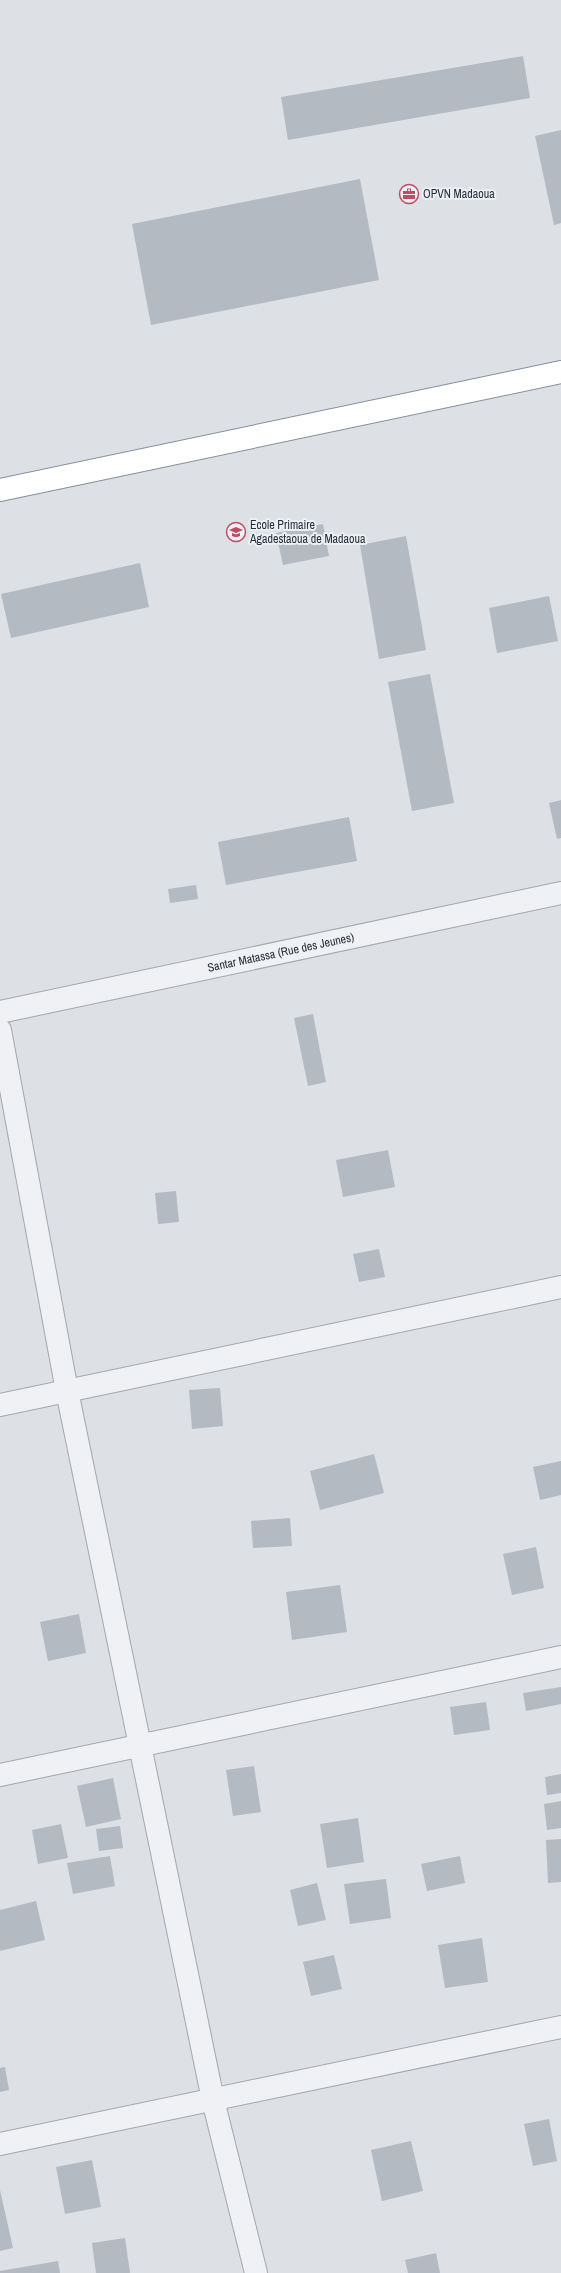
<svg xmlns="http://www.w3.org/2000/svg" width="561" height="2273" font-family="'Archivo Narrow',sans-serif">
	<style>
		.building { fill: #b4bac1 }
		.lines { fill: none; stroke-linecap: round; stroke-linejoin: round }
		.minor-casing { stroke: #a3a7ae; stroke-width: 24 }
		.highway-casing { stroke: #868f9a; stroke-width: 24 }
		.minor { stroke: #eff1f4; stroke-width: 22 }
		.highway { stroke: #fff; stroke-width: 22 }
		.labels { text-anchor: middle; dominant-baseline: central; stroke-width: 4; stroke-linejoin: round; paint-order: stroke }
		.poi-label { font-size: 12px; fill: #282f3a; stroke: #eceff3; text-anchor: start }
		.street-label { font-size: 12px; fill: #282f3a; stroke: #eceff3 }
	</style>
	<rect width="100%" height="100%" fill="#dde0e5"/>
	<path class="building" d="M523 56 530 98 288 140 281 97Z
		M561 130V223L554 225 535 136Z
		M360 179 379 280 151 325 132 224Z
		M323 524 329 556 283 565 276 533Z
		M406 536 426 650 379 659 360 545Z
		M140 563 149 607 11 638 1 594Z
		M549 596 558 641 497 653 489 608Z
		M430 674 454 803 412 811 388 682Z
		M561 800V838L557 839 549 803Z
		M349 817 357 861 226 885 218 842Z
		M196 885 198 899 170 903 168 889Z
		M313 1014 326 1082 308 1086 294 1018Z
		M388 1150 395 1187 343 1197 336 1160Z
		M176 1191 179 1222 158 1224 155 1193Z
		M379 1249 385 1277 359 1282 353 1254Z
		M220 1388 223 1426 192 1429 189 1390Z
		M374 1454 384 1493 320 1510 310 1471Z
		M561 1461V1495L540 1500 533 1467Z
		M290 1518 292 1546 253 1548 251 1521Z
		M536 1547 544 1588 512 1595 503 1554Z
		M340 1585 347 1632 292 1640 286 1592Z
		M79 1614 86 1653 48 1661 40 1622Z
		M561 1687V1704L526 1711 523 1693Z
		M486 1702 490 1730 454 1735 450 1707Z
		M254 1766 261 1812 233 1816 226 1770Z
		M561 1774V1793L547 1795 545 1777Z
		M113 1778 121 1819 86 1827 77 1786Z
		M561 1801V1828L547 1830 544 1804Z
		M358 1818 364 1862 327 1868 320 1824Z
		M61 1824 68 1858 38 1864 32 1830Z
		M120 1826 123 1848 99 1851 96 1829Z
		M561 1839V1882L548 1883 546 1840Z
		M110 1856 115 1886 73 1894 67 1863Z
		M460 1856 465 1883 427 1891 421 1864Z
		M386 1879 391 1918 350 1924 344 1884Z
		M317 1883 326 1920 298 1926 290 1890Z
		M36 1901 45 1940 0 1951V1910Z
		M482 1938 488 1982 445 1988 438 1945Z
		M334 1955 342 1989 311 1996 303 1962Z
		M5 2067 9 2090 0 2092V2068Z
		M549 2119 557 2161 533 2166 524 2124Z
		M411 2141 423 2191 382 2201 371 2150Z
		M92 2160 101 2207 65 2214 56 2167Z
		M0 2190 13 2248 0 2251Z
		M125 2238 130 2273H96L92 2243Z
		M436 2253 440 2273H408L405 2260Z
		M58 2261 60 2273H0V2271Z"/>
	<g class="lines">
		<defs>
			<g id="minor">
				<path id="s1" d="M0 1012 561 893"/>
				<path d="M0 1030 67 1391 213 2100 256 2273"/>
				<path d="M0 1405 561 1287"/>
				<path d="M0 1775 561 1657"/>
				<path d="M0 2144 561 2027"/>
			</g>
			<path id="highway" d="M0 490 561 372"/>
		</defs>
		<use href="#minor" class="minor-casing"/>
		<use href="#highway" class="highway-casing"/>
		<use href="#minor" class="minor"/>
		<use href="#highway" class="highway"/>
	</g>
	<defs>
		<symbol id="office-ring" viewBox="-11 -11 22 22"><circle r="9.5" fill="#eceff3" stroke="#c04c64" stroke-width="1.5"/><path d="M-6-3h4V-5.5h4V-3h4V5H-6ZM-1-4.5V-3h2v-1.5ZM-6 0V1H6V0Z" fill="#c04c64"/></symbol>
		<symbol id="school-ring" viewBox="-11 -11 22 22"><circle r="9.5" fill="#eceff3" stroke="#c04c64" stroke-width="1.5"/><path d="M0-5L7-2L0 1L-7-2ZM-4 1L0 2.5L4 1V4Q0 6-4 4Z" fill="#c04c64"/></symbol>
	</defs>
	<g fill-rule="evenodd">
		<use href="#office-ring" x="398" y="183" width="22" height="22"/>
		<use href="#school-ring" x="225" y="521" width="22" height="22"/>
	</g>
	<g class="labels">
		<g class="poi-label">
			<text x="423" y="194">OPVN Madaoua</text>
			<text x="250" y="525">Ecole Primaire<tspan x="250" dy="14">Agadestaoua de Madaoua</tspan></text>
		</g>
		<g class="street-label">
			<text stroke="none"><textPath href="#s1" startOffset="287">Santar Matassa (Rue des Jeunes)</textPath></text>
		</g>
	</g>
</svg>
